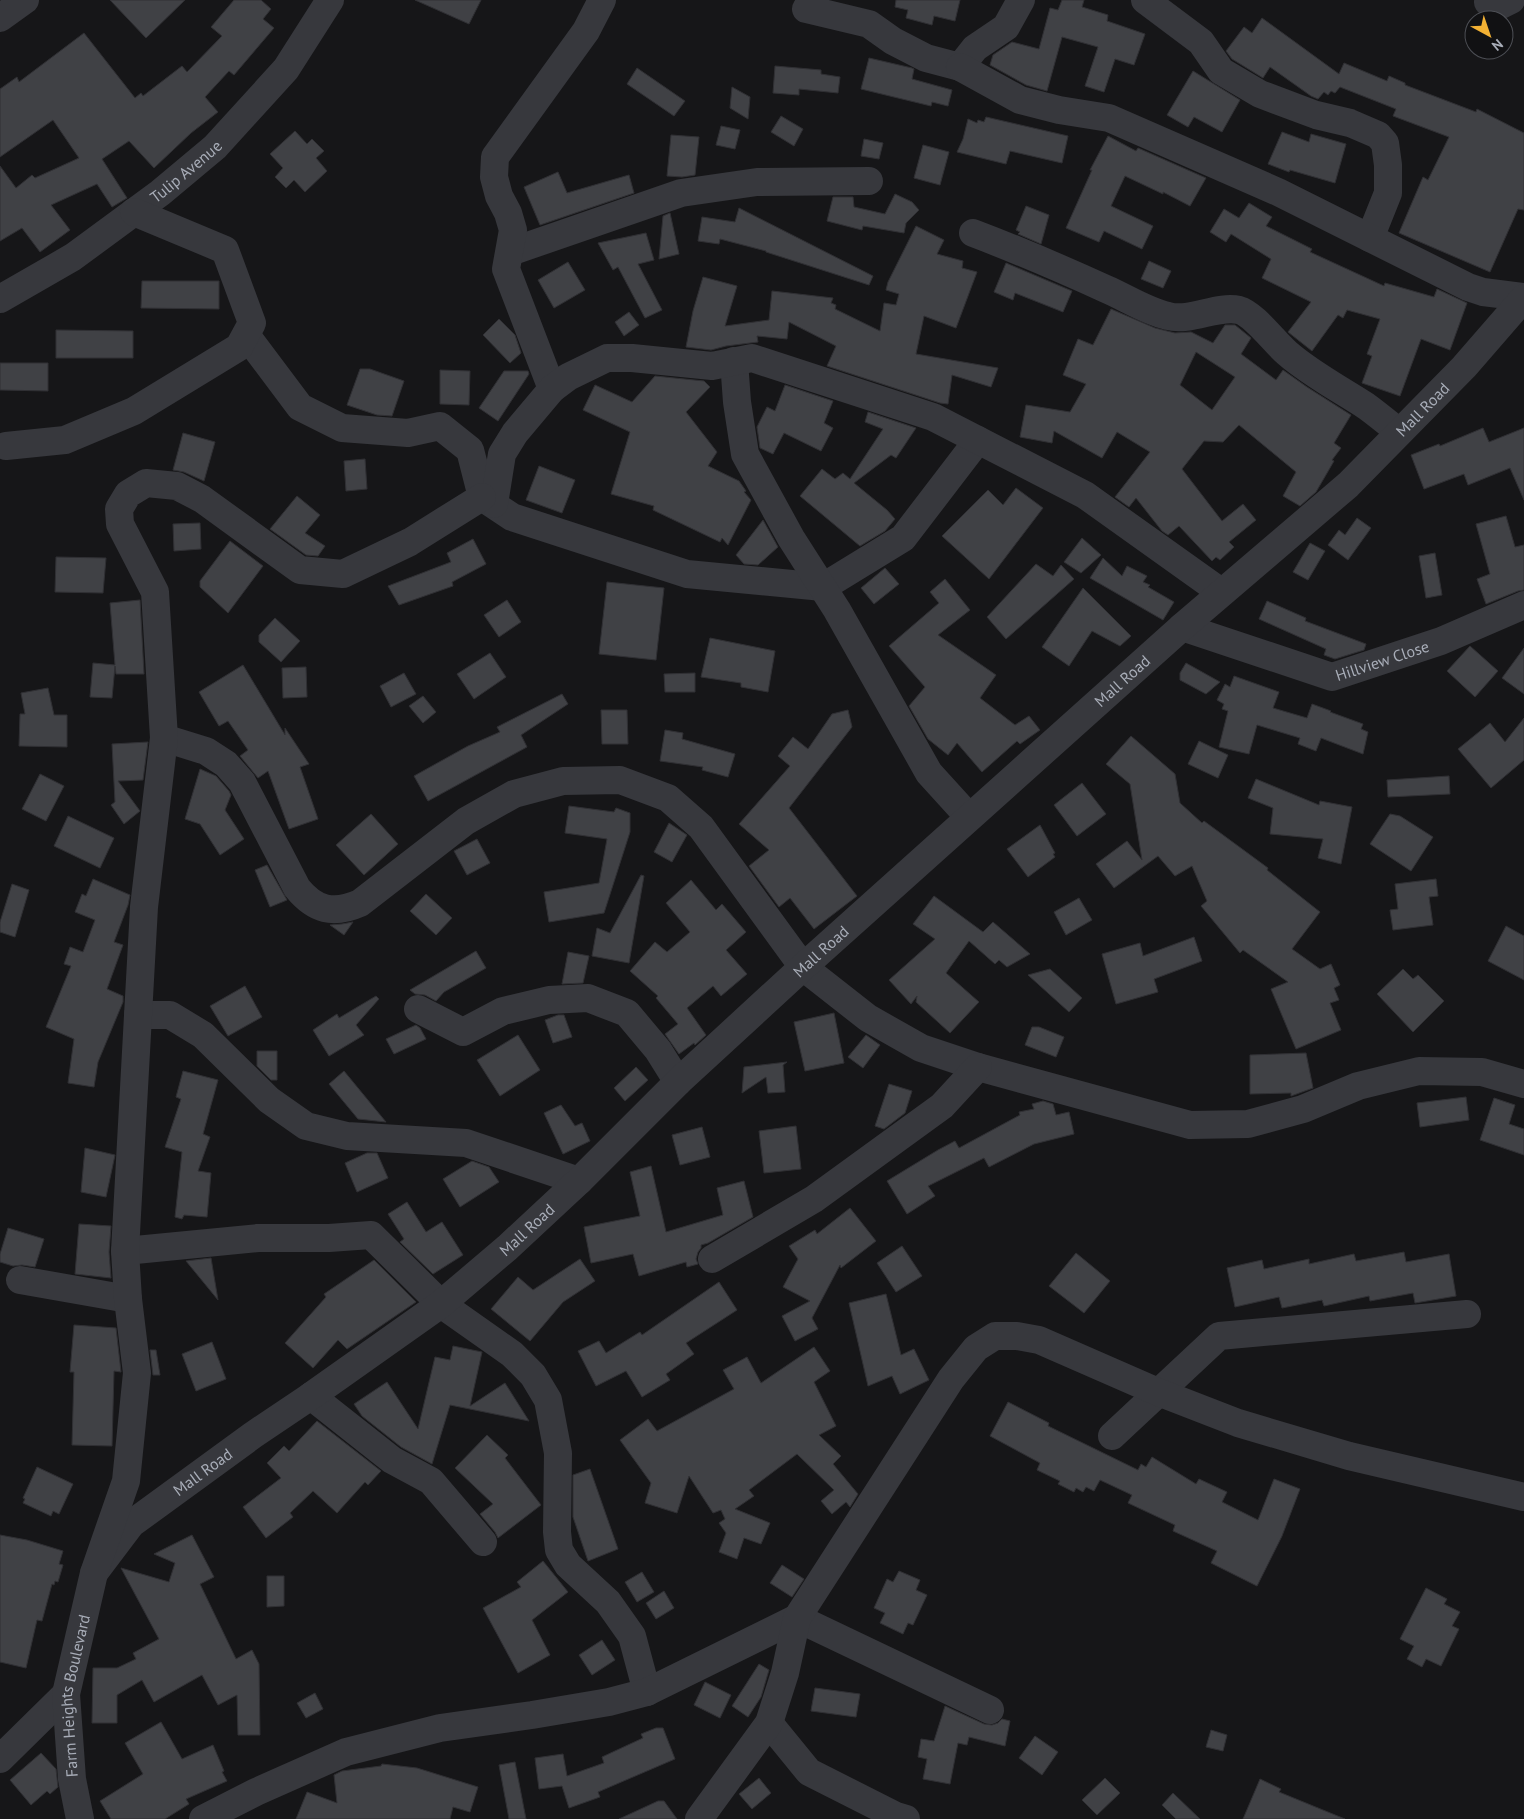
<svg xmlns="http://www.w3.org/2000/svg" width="1524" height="1819" font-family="'PT Sans',sans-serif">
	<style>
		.building { fill: #404145; stroke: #303034; fill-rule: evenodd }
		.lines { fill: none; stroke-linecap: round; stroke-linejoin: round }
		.minor { stroke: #37383d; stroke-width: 28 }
		.labels { text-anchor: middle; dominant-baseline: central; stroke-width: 4; stroke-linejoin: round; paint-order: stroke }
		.street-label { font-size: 16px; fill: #a8adb8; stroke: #111113 }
	</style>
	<rect width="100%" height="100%" fill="#161618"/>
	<path class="building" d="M110 0H185L146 38Z
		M234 0H261L271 9 263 19 274 28 234 75 229 71 205 97 218 112 191 133 154 168 129 141 102 159 127 198 112 207 97 184 51 205 70 230 40 252 22 228 0 241V166L16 188 32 175 35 178 79 158 53 120 0 157V89L17 77 19 82 84 33 135 98 141 93 143 96 182 66 187 72 222 36 211 27Z
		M415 0H481L469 24Z
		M896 0H960L955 21 934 16 932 25 906 18 908 10 895 7Z
		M1062 0H1084L1082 7 1108 15 1107 21 1145 34 1134 65 1115 59 1104 92 1085 86 1098 47 1062 37 1047 91 1026 85 990 65 993 55 1012 42 1039 49 1050 8 1058 10Z
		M1262 18 1339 74 1344 63 1387 81 1389 76 1405 83V85L1476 112 1477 109 1524 133V210L1518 209 1490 272 1399 233 1423 177 1428 180 1449 137 1393 116 1396 109 1340 87 1335 93 1331 91 1328 95 1324 92 1318 99 1311 96 1270 67 1263 78 1232 59 1226 51 1244 27 1252 33Z
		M869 58 912 68 914 69 912 79 952 90 948 106 932 102 931 106 861 89Z
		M775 66 821 70V74L840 77 838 93 799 89V95L773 93Z
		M637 68 685 101 674 116 627 84Z
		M1193 71 1240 100 1222 132 1194 117 1188 127 1167 115Z
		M732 87 750 97 748 119 730 108Z
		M781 116 803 129 794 146 771 132Z
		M986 117 1068 136 1062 163 1010 151 1006 164 957 152 963 139 968 119 977 123 978 120 984 122Z
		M721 126 740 130 735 149 716 145Z
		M295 131 307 144 312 139 324 151 316 158 327 171 305 192 294 180 286 188 275 177 283 168 270 154Z
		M1282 132 1309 142 1311 134 1346 144 1335 183 1290 170 1289 172 1268 164Z
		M671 135 699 137 695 175 682 177 667 176Z
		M1108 136 1136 151 1138 148 1206 178 1190 206 1163 192V194L1125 176 1111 206 1153 226 1142 249 1104 231 1099 242 1066 228 1092 170H1090Z
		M864 139 883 143 879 159 861 156Z
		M923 145 949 152 940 185 914 178Z
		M558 172 567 193 629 175 634 193 540 225 524 187Z
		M895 194 912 202 919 210 906 223 904 233 863 226 862 230 827 221 833 197H853L854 207 885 214Z
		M1249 203 1272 217 1266 226 1312 249 1310 252 1384 286 1385 283 1434 297 1437 289 1467 303 1450 350 1421 339 1400 396 1362 383 1372 356 1367 354 1380 319 1347 310 1343 318 1338 315 1312 351 1288 332 1311 302 1262 278 1271 259 1231 234 1226 242 1210 232 1224 209 1239 218Z
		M1026 206 1049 215 1041 244 1018 234 1020 232 1016 230Z
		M739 208 873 276 869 285 766 252V251L720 239 719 244 698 241 702 217 735 222Z
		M670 213 679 254 659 259 663 216Z
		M916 226 944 240 937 254 963 261 962 268 977 272 956 328 924 316 916 354 998 368 991 387 952 375 948 404 940 403 827 366 836 346 789 322 787 339 757 336 758 342 726 346 711 350 686 347 693 311 703 277 737 286 725 326 769 320 772 291 833 298 831 303 836 305 835 309 880 331 884 303 896 305 899 294 886 290 888 282Z
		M646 233 654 260 638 264 662 310 645 318 618 267 613 270 598 243Z
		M1149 261 1171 271 1163 288 1141 279Z
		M568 262 585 290 554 308 538 280Z
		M1006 263 1072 291 1063 312 1015 293 1013 300 994 292Z
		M142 281H219V309L141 308Z
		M1111 309 1155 328 1175 333 1191 332 1213 343 1225 325H1235L1251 338 1241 354 1276 380 1283 370 1307 387 1351 415 1334 443 1341 448 1332 460 1334 461 1316 492 1300 506 1283 496 1296 472 1239 425 1223 442 1204 441 1182 469 1222 521 1243 504 1256 520 1229 542 1234 547 1220 560 1216 557 1212 561 1179 526 1168 535 1162 531 1136 498 1129 507 1115 497 1150 452 1117 432 1102 458 1054 431 1052 443 1020 437 1026 405 1070 412 1086 384 1063 375 1078 339 1093 345ZM1196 352 1235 377 1212 410 1180 385Z
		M629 312 639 325 624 336 615 322Z
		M499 319 515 335 521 353 510 363 483 335Z
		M56 330 133 331V358H56Z
		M0 363H48V391L0 390Z
		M360 369H370L404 381 392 416 377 415 347 405Z
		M440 370 470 371 469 405 440 404Z
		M504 371H528L529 374 498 421 479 408Z
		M655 376 704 381 710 387 686 412 717 452 708 466 739 481 746 491 744 492 751 500 728 545 722 538 720 542 653 510 654 506 611 494 630 432 583 410 595 385 632 402Z
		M785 385 833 401 824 423 833 428 821 451 784 433 773 454 760 448 757 427 767 407 775 411Z
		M868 412 916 428 896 458 891 455 854 483 887 510 895 519 885 531 860 546 800 496 822 469 835 479 843 473 850 479 883 429 865 422Z
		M1483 428 1489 442 1524 428V500L1510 468 1468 485 1464 474 1424 489 1411 455 1439 444 1440 446Z
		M183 433 215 442 204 481 184 472 173 470Z
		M365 459 367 489 346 491 344 461Z
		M539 466 575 480 562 513 526 500Z
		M1016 488 1043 508 989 579 942 536 988 490 1003 505Z
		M297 496 320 515 305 533 325 546 318 556 306 555 270 529Z
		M1506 516 1515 547 1524 545V590L1518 591 1486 604 1477 579 1490 574 1476 524Z
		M1357 518 1371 528 1348 560 1328 545 1339 530 1345 535Z
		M763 520 778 547 758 565 744 564 736 555Z
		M200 523 201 549 174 551 173 524Z
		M1082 538 1101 555 1081 573 1064 562Z
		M473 539 486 564 452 582 453 586 399 605 388 586 451 562 447 553Z
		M230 541 263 566 228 613 200 587V581Z
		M1310 543 1325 551 1308 580 1293 572Z
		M1435 553 1442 595 1426 598 1419 556Z
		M56 557 106 558 103 593 55 592Z
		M1103 558 1122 576 1127 566 1147 576 1143 582 1150 585 1148 587 1174 602 1163 620 1090 578Z
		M1036 564 1053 576 1061 565 1074 579 1006 639 987 617Z
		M885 568 899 584 874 604 861 588Z
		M945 579 970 610 938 635 996 675 980 698 1015 725 1029 716 1040 730 1020 744 1017 741 982 772 957 743 948 755 928 739 909 706 925 687 889 646 939 603 930 592Z
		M607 582 664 588 656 660 599 654Z
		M1083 588 1131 636 1120 646 1092 631 1069 666 1042 647Z
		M140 600 144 674H116L115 666 112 698 90 697 93 663 115 665 110 603Z
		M507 600 521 622 499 637 484 615Z
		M1267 601 1306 618 1305 621 1366 644 1364 650 1335 659 1324 655 1326 649 1259 619Z
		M275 618 300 641 281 662 259 642V635Z
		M710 638 775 651 768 692 741 687V683L701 677Z
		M1470 646 1498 671 1475 697 1447 671Z
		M1524 648V694L1502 678Z
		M490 653 506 677 474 699 457 674Z
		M1186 663 1220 682 1206 694 1180 680V673Z
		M243 665 285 735V728L309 764 300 767 318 819 289 829 268 771 258 778 240 756 248 750 228 721 219 726 199 692Z
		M306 667 307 697 283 698 282 668Z
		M404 673 416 694 391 707 380 686Z
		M695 673V692H665L664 674Z
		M1234 676 1279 692 1273 708 1307 718 1312 704 1331 711 1330 712 1363 724 1361 729 1368 732 1363 754 1321 738 1316 751 1298 744 1300 738 1257 725 1249 754 1219 747 1228 711 1222 709 1224 704 1217 700 1225 684 1230 687Z
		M48 688 54 715H67V747L19 746 20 714H25L21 693Z
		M562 694 568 704 521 735 527 747 428 801 414 776 468 746 500 732 497 727Z
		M423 696 436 712 423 723 409 706Z
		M601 710H627L628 744H602Z
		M848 710 852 727 789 808 857 896 814 929 790 898 779 907 749 866 769 850 739 824 790 766 778 756 793 737 808 749 832 714Z
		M1524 718V760L1491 788 1458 749 1490 723 1505 742Z
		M665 730 683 733 682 739 735 754 728 777 702 770 703 767 660 761Z
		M1131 736 1175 774 1180 803 1202 823 1204 821 1268 868 1267 870 1320 912 1292 949 1320 969 1331 964 1340 985 1334 988 1339 1000 1330 1003 1341 1030 1296 1049 1271 989 1288 982 1243 950 1240 953 1201 906 1207 901 1192 866 1175 876 1158 856 1114 888 1096 864 1127 841 1142 860 1130 784 1106 764Z
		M1199 741 1228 755 1218 778 1188 764Z
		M148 742 143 780 118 781 140 811 124 824 111 805 115 802 112 744Z
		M200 769 216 776 229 791 231 795 225 810 244 839 220 855 200 824 185 819Z
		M40 774 64 786 46 821 22 809Z
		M1449 776 1450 794 1388 797 1387 780Z
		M1256 779 1319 805 1320 801 1352 807 1341 864 1318 858 1323 839 1270 834 1273 808 1248 798Z
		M1082 783 1106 814 1077 836 1054 805Z
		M569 806 614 812 616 808 630 813V832L604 913 549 922 544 892 599 883 607 839 565 833Z
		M371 814 398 844 364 875 336 845Z
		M1390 814 1400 816 1433 837 1411 871 1370 844Z
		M68 816 114 838 100 868 54 846Z
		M669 823 687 835 672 862 654 852Z
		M1040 825 1055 853 1053 854 1055 857 1028 877 1007 849Z
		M477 839 490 863 467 875 454 851Z
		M267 865 287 900 270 907 255 870Z
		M641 875 644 876 629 963 592 956 597 928 610 933Z
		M93 879 130 895 128 905 114 942 123 945 107 989 123 996V1002L98 1062 94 1087 68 1083 74 1039 46 1027 71 966 64 964 70 947 83 952 95 920 75 912 82 894 86 896Z
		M1436 879 1438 896 1429 897 1433 925 1393 930 1390 910 1398 909 1395 884Z
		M691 880 716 910 722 904 746 932 726 950 747 974 721 996 713 986 687 1008 706 1035 695 1045 694 1043 679 1054 665 1034 678 1024 656 998 658 996 630 971 655 942 667 952 690 932 666 903Z
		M12 884 29 890 15 937 0 932V922Z
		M426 894 452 918 436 935 410 911Z
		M934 896 983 932 993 922 1030 954 1007 967 999 960 995 964 969 941 946 973 979 1002 950 1033 916 1002 917 996 911 1004 889 980 935 939 913 924Z
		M1079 898 1092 920 1066 935 1054 912Z
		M353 922 344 935 330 925 342 924Z
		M1506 926 1524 936V980L1488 961Z
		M1194 937 1202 961 1154 979 1158 992 1116 1004 1102 954 1140 943 1143 956Z
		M476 951 486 968 444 992 436 1001 425 995 415 994 410 990Z
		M568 952 589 956 583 983 562 984Z
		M1050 969 1082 998 1069 1012 1028 975Z
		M1403 969 1413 979 1418 975 1444 1001 1413 1032 1377 994Z
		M245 986 262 1017 228 1036 210 1006Z
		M376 996 379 999 356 1025 364 1035 329 1056 313 1030 337 1014 339 1018Z
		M834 1013 844 1063 805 1071 794 1022Z
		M558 1015H564L572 1037 553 1043 545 1020Z
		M416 1025 420 1028 426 1039 394 1054 386 1039Z
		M1032 1027H1039L1064 1037 1056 1057 1025 1045Z
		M518 1035 540 1070 500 1096 477 1060Z
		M866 1035 880 1045 863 1068 848 1057Z
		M257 1051H277V1080H271L257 1066Z
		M1306 1053 1313 1088 1291 1096V1093L1250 1094V1055Z
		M787 1062 783 1065 785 1092 768 1093 766 1077 742 1093 744 1067Z
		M636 1067 648 1080 625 1101 614 1088Z
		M183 1071 218 1080 203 1134 210 1137 198 1171 211 1173 207 1217 184 1215 182 1219 175 1217 182 1152 165 1147 181 1099 176 1097Z
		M344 1071 386 1122 358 1119 329 1084Z
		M889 1084 912 1091 905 1113 884 1129 875 1126Z
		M1466 1097 1469 1120 1420 1127 1417 1103Z
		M1494 1098 1515 1105 1509 1124 1524 1129V1155L1480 1140Z
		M1043 1101 1053 1104 1056 1115 1069 1112 1074 1134 1034 1144 989 1167 984 1158 928 1186 935 1196 907 1214 887 1181 938 1150 955 1141 959 1148 1020 1115 1019 1112 1034 1109 1032 1104Z
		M561 1105 575 1126 582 1123 590 1141 563 1154 544 1113Z
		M796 1126 801 1169 764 1173 759 1131Z
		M702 1127 710 1157 680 1165 672 1135Z
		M85 1148 115 1155 106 1197 81 1192Z
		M367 1153H377L388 1178 357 1192 345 1163Z
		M472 1161 489 1167 499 1182 460 1207 443 1179Z
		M651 1166 666 1232 723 1215 717 1188 744 1181 753 1217 708 1243 701 1245V1248L698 1252 696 1259 698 1264 687 1267 686 1262 639 1276 633 1254 591 1263 584 1227 640 1216 630 1172Z
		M407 1202 426 1232 442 1222 463 1255 433 1274 400 1242 404 1239 388 1214Z
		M850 1208 876 1241 841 1268 840 1265 812 1318 818 1329 795 1341 782 1316 810 1301 783 1287 798 1259 789 1246 815 1230 817 1234Z
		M79 1224 111 1226 109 1252 111 1278 75 1274Z
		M8 1228 44 1239 35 1267 22 1265 13 1266 0 1262V1254Z
		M902 1246 922 1276 896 1292 877 1263Z
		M1404 1252 1406 1262 1449 1254 1456 1296 1415 1303 1413 1293 1370 1301 1369 1296 1324 1306 1322 1300 1282 1308 1279 1297 1235 1307 1227 1268 1262 1260 1264 1269 1309 1259V1264L1354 1254 1356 1261Z
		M1076 1253 1110 1281 1084 1313 1049 1286Z
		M211 1258 218 1300 186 1261Z
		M580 1259 595 1281 563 1302 530 1341 491 1309 518 1277 533 1290Z
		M374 1260 416 1302 347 1349 338 1340 313 1368 285 1343 326 1297 324 1294Z
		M719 1282 737 1310 686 1343 694 1354 666 1374 670 1380 642 1397 626 1371 596 1386 578 1351 599 1341 606 1353 640 1332 642 1335Z
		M886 1294 901 1355 914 1349 929 1380 900 1394 892 1376 868 1386 849 1303Z
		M74 1325 116 1328 121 1372 114 1371 112 1446 72 1445 74 1372H70Z
		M212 1342 226 1379 196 1391 182 1354Z
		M453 1346 482 1352 470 1406 505 1383 529 1421 450 1405 432 1464 401 1447 362 1416 354 1404 387 1382 418 1429 435 1357 450 1360Z
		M814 1347 830 1371 814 1382 836 1426 819 1435 841 1456 833 1464 858 1494 850 1507 846 1502 832 1514 821 1501 834 1490 797 1454 749 1490 754 1496 735 1509 770 1523 761 1544 744 1538 737 1559 719 1552 726 1533 719 1523 725 1519 721 1510 713 1513 689 1476 677 1513 645 1503 651 1483 620 1440 648 1419 657 1431 734 1389 723 1370 747 1357 761 1383Z
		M150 1350H156L160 1375H153Z
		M1008 1402 1049 1423 1048 1426 1138 1470 1141 1464 1146 1467 1152 1457 1196 1484 1199 1479 1227 1492 1222 1502 1258 1520 1274 1479 1300 1489 1282 1536 1257 1586 1211 1563 1217 1551 1173 1531 1175 1525 1128 1503 1132 1495 1100 1480 1094 1491 1086 1487 1083 1492 1076 1488 1074 1492 1058 1484 1060 1481 1037 1470 1040 1463 990 1436Z
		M317 1421 381 1471 368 1485 365 1482 337 1513 313 1491 290 1513 293 1517 266 1538 243 1507 281 1478 267 1463 284 1446 289 1451Z
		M487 1435 508 1455 505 1458 541 1505 498 1538 495 1532 480 1514 493 1504 455 1468Z
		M37 1467 73 1484 59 1514 53 1511 51 1516 23 1503 25 1499 23 1498Z
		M590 1469 618 1549 588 1561 573 1517V1475Z
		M0 1535 27 1540 63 1551 59 1564 63 1565 58 1582 55 1581 54 1585 52 1584 42 1621 37 1620 26 1668 0 1662Z
		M192 1535 214 1577 200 1584 236 1659 252 1650 259 1664 260 1735H238L237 1695 218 1705 202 1675 154 1702 142 1680 117 1695V1723H92L93 1668H117L136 1659 133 1653 159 1639 121 1568 169 1582 175 1563 154 1554Z
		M543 1561 568 1592 532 1620 550 1655 518 1673 483 1608 521 1587 517 1582Z
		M782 1565 804 1579 792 1597 770 1583Z
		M899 1571 920 1580 916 1590 927 1595 913 1625 908 1623 903 1634 880 1623 885 1613 874 1608 887 1579 893 1582Z
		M642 1572 654 1592 637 1602 625 1582Z
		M267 1576H284V1606L267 1607Z
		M1426 1588 1447 1599 1444 1604 1460 1612 1452 1626 1459 1629 1441 1666 1426 1659 1422 1667 1407 1659 1414 1646 1400 1639Z
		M664 1591 674 1608 656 1619 646 1603Z
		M602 1640 615 1660 592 1675 579 1655Z
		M759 1664 769 1670 761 1697 748 1717 732 1706Z
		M705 1682 731 1695 720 1718 694 1705Z
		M815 1688 860 1694 856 1717 811 1711Z
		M315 1693 323 1709 306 1718 297 1703Z
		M945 1706 984 1724 992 1725 998 1723 1002 1719 1010 1721 1005 1746 969 1737 967 1745 958 1743 950 1784 923 1779 927 1759 918 1757 921 1739 934 1741Z
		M161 1722 182 1759 213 1745 224 1771 222 1772 227 1781 186 1799 189 1804 165 1819H111L100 1801 143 1774 125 1743Z
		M656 1728H663L675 1759 598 1792 600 1797 569 1808 562 1786 539 1789 535 1758 563 1754 567 1776 604 1763 602 1757 643 1738 641 1734Z
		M1211 1730 1227 1735 1223 1751 1206 1747Z
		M1035 1736 1058 1752 1042 1775 1019 1758Z
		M41 1753 56 1769 58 1787 50 1794 47 1791 31 1805 10 1780Z
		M515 1762 526 1819H509L499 1765Z
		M382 1764 417 1768 478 1787 470 1812 453 1807 450 1819H296L307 1792 337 1803 334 1775 342 1771 381 1766Z
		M759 1778 771 1793 752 1809 739 1794Z
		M1105 1778 1120 1793 1097 1815 1082 1800Z
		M1260 1779 1281 1789 1279 1792 1345 1819H1243Z
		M1173 1793 1200 1819H1176L1162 1805Z
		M658 1801H664L677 1819H619Z"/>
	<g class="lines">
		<g class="minor">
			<path d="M812 0 806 9 869 24 893 41 926 58 960 67 975 48 1006 27 1021 0"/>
			<path d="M1145 0 1201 42 1221 71 1260 94 1316 115 1350 123 1378 135 1385 143 1388 165V193L1370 238"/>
			<path d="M1488 2 1501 5 1511 0"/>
			<path d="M0 18 25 0"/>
			<path d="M960 67 1020 100 1059 110 1109 118 1278 192 1468 287 1483 292 1524 297"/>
			<path d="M973 233C1018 250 1062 269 1106 289 1127 298 1146 311 1168 316 1191 322 1217 305 1239 310 1254 314 1275 343 1287 353 1311 374 1340 389 1366 406 1377 414 1388 423 1399 432"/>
			<path d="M510 252 681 193 757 182 869 181"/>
			<path id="s1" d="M0 299 73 257 160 193 215 147 286 69 330 0"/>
			<path d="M246 335 300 407 342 428 408 433 440 426 470 450 482 497 512 517 687 574 823 587 903 538 978 440"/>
			<path d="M734 361 737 402 745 454 791 538 837 610 929 773 969 817"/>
			<path d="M552 389 506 269 513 230 508 213 499 196 494 177 495 157 586 31 602 0"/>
			<path d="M6 446 65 440 134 411 239 347 252 323 225 250 134 212"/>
			<path d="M494 504 502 454 515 433 552 389 568 377 607 358H632L712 366 752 358 933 417 1085 495 1221 592"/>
			<path id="s2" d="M1182 627 1332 677 1441 641 1524 605"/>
			<path d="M164 738 206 751 226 764 242 782 297 888C315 910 333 915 360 903L466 821 514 794 563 781 620 780 668 798 701 827 803 967 868 1018 921 1048 978 1067 1190 1125 1248 1124 1303 1109 1358 1086 1419 1071 1482 1072 1524 1084"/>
			<path d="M418 1009 463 1032 503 1011 549 1000 588 998 627 1013 658 1050 678 1082"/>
			<path d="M138 1015H170L203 1035 269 1100 306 1126 347 1136 466 1143 579 1181"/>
			<path d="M125 1251 258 1238H329L371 1235 441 1304 512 1354 533 1375 548 1400 558 1453 557 1532 559 1550 568 1565 608 1602 632 1636 647 1692"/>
			<path d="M712 1259 814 1199 942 1106 978 1067"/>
			<path d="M20 1280 128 1299"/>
			<path d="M311 1396 392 1460 431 1481 483 1542"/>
			<path d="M1112 1436 1219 1336 1467 1314"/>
			<path id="s3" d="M94 1573 131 1524 253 1435 311 1396 441 1304 507 1248 579 1181 678 1082 803 967 1182 627 1348 485 1464 367 1524 298"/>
			<path d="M797 1618 990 1710"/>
			<path d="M769 1723 809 1772 896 1816 906 1819"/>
			<path d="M0 1759 66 1694"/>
			<path id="s4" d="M80 1819 72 1779 66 1694 94 1573 126 1481 137 1373 128 1299 125 1251 144 907 164 738 155 592 120 524 119 509 128 494 146 483 177 486 202 499 300 570 343 574 410 542 482 497"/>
			<path d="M203 1819 256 1792 346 1752 440 1728 532 1715 609 1702 647 1692 797 1618"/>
			<path d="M699 1819 769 1723 785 1673 797 1618 951 1379 976 1348 995 1336H1017L1039 1340 1158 1392 1238 1423 1349 1456 1524 1497"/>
		</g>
	</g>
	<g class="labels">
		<g class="street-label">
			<text stroke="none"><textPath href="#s1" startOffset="226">Tulip Avenue</textPath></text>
			<text stroke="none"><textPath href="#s3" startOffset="1770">Mall Road</textPath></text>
			<text stroke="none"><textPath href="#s2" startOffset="211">Hillview Close</textPath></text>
			<text stroke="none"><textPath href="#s3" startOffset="1365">Mall Road</textPath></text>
			<text stroke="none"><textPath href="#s3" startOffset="960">Mall Road</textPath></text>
			<text stroke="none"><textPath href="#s3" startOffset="555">Mall Road</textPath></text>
			<text stroke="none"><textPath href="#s3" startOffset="150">Mall Road</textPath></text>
			<text stroke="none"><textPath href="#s4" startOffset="125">Farm Heights Boulevard</textPath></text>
		</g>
	</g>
	<g transform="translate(1489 35) rotate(140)"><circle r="24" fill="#111113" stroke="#4d4f55"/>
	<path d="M0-4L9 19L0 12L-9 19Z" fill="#f2b134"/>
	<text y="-8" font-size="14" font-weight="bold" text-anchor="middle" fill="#a8adb8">N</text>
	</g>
</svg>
